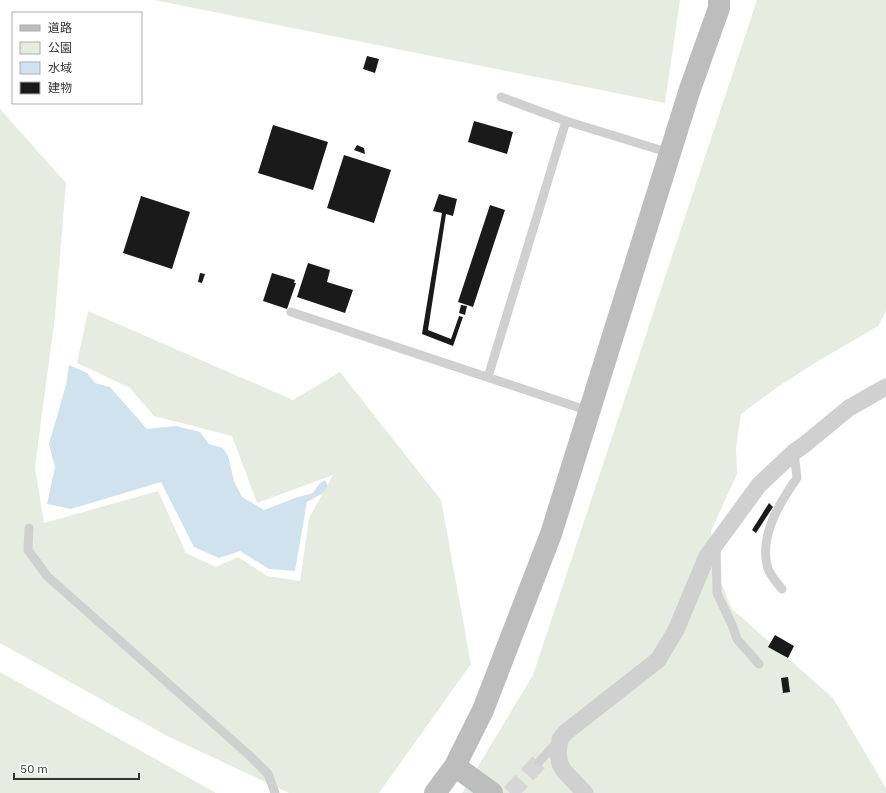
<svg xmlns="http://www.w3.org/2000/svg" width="886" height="793" font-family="'IBM Plex Sans','Noto Sans JP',sans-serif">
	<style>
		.green { fill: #e6ecdf }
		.water { fill: #cfe2ee }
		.building { fill: #1a1a1a }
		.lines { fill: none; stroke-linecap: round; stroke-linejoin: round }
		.street-tunnel { stroke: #d6d6d6; stroke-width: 17; stroke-dasharray: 17 8; stroke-linecap: butt }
		.lane { stroke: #d0d0d0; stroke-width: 9 }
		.street { stroke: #d0d0d0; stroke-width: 17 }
		.secondary { stroke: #bdbdbd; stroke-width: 22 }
	</style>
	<rect width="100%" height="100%" fill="#fff"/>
	<path class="green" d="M154 0H680L665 103Z
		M757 0H886V311L878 326 818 361 776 388 741 414 736 448 737 474 711 531 715 568 732 609 833 698 886 788V793H462L533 675Z
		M0 109 66 183 55 316 35 467 44 523 158 491 186 553 216 567 238 557 267 576 300 581 309 518 333 475 257 503 232 436 154 416 130 388 77 363 88 311 293 400 340 372 441 500 471 664 379 793H289L167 736 0 643Z
		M0 672 216 793H0Z"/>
	<path class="water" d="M69 365 87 373 95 383 110 387 147 429 176 426 200 432 209 444 223 448 228 456 234 481 242 497 264 510 298 497 313 493 319 484 325 480 328 486 323 493 307 502 295 571 269 569 240 551 219 558 194 547 161 482 71 509 47 504 55 467 49 444 66 385Z"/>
	<path class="building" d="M367 56 379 59 375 73 363 69Z
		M474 121 513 132 507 154 468 142Z
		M273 125 328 142 313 190 258 173Z
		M357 145 364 148 365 154 354 150Z
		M344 155 391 170 374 223 327 208Z
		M439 194 457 199 453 216 446 214 428 330 451 339 459 316 463 317 453 346 422 334 442 213 433 211Z
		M141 196 190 212 172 269 123 253Z
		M490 205 505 210 473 307 458 302Z
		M308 263 330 270 327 282 353 290 345 313 297 297Z
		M200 273 205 274 202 283 198 282Z
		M272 273 295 280 294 283H296L287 309 263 301Z
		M461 305 467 306 465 315 459 313Z
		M769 503 773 507 756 533 752 530Z
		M775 635 794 646 788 658 768 647Z
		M788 677 790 692 783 693 781 678Z"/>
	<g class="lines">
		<path class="street-tunnel" d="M510 793 539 762"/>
		<path class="lane" d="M501 97 566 121 670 153
			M291 312 589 411
			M488 377 566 121
			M29 528 28 550 47 576 250 756 268 774 275 793
			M716 546 717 593 733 627 737 639 759 664
			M782 589C777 583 771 576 768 569 758 537 780 502 797 478L794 452
			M539 762 558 741"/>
		<path class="street" d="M585 793 564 771 560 764 558 754 560 739 566 732 658 660 676 630 707 556 759 485 794 452 804 445 849 408 886 387"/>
		<path class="secondary" d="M455 766 492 793
			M435 793 455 766 483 710 551 534 690 89 719 8V0"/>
	</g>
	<rect x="12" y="12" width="130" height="92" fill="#ffffff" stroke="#adadad"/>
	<rect x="20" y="25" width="20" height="6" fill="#bdbdbd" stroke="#adadad"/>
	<text x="48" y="32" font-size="12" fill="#333333">道路</text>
	<rect x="20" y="42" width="20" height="12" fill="#e6ecdf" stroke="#adadad"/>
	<text x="48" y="52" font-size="12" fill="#333333">公園</text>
	<rect x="20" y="62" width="20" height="12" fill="#cfe2ee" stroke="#adadad"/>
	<text x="48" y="72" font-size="12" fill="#333333">水域</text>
	<rect x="20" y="82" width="20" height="12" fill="#1a1a1a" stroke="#adadad"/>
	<text x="48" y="92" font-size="12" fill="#333333">建物</text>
	<path d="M14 773v6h125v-6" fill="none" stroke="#333333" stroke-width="2"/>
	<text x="20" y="773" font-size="12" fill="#333333" stroke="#ffffff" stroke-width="3" paint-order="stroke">50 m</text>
</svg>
